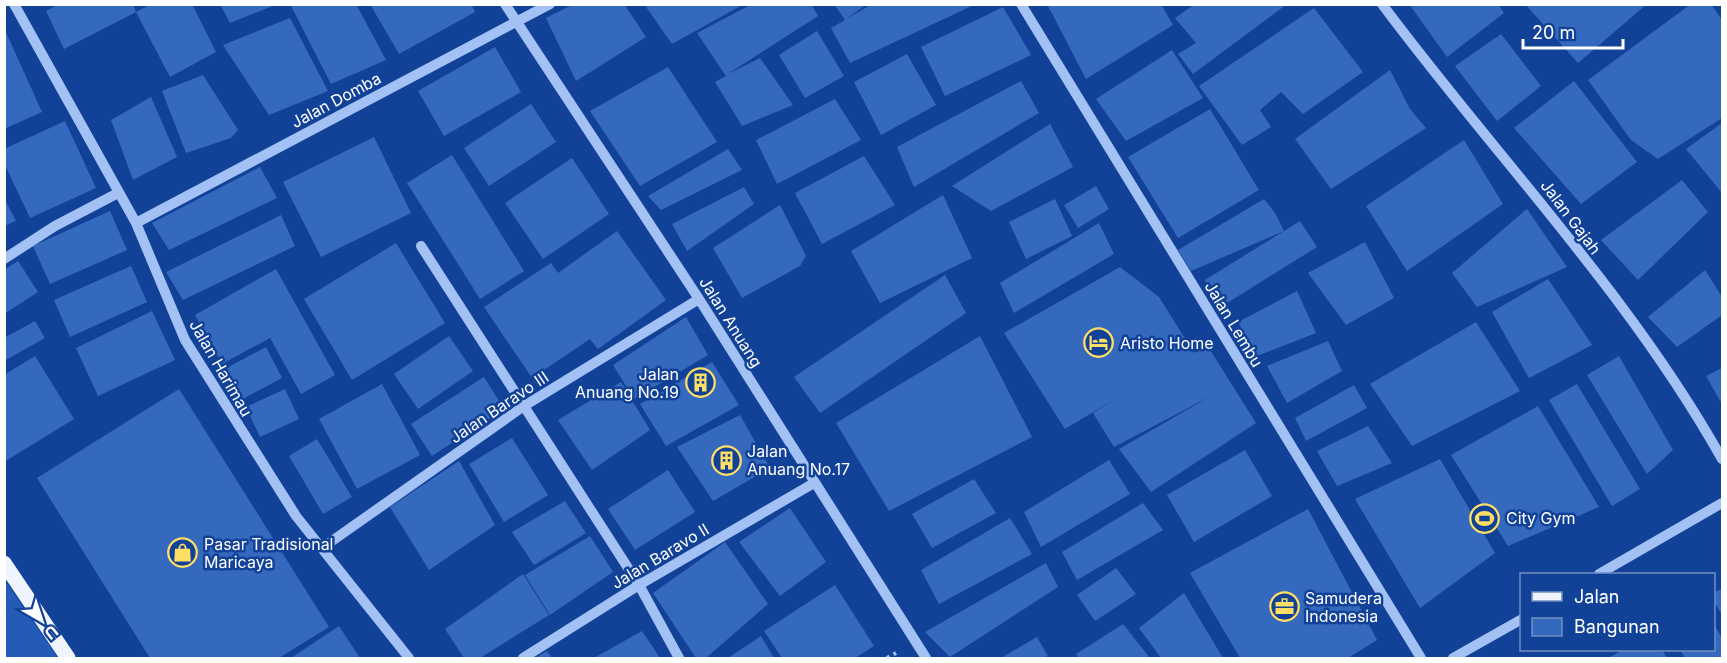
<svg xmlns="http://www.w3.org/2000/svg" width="1727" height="663" font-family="Inter,sans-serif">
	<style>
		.green { fill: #245bb6 }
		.building { fill: #3569be }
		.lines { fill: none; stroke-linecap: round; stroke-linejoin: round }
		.path { stroke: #a3c1f4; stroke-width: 4; stroke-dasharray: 3 4.5; stroke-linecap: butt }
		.minor { stroke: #a3c1f4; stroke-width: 10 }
		.major { stroke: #f0f4ff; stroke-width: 15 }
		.labels { text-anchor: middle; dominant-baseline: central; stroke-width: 5; stroke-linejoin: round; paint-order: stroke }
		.street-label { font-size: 16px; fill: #fff; stroke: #124298 }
		.poi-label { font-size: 16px; fill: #fff; stroke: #124298; text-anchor: start }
	</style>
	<rect width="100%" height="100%" fill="#124298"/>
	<path class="green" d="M4 579 58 658H5Z"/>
	<path class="building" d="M59 4H133L136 12 64 49 46 11Z
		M151 4H192L216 52 170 77 136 12Z
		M220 4H275V5L230 23Z
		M290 4H356L386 60 331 84Z
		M370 4H471L475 12 399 54Z
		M574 4H624L646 37 576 81 546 18Z
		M644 4H744L672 44Z
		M752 4H811L818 16 728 74 760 58 793 105 742 126 715 82 726 76 697 33Z
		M834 4H867L845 20 872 4H976L850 63 831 28 845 20Z
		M1047 4H1161L1173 25 1086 79Z
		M1195 4H1287L1193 74 1178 54 1196 43 1175 18Z
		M1409 4H1498L1504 13 1447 57Z
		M1525 4H1647L1578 63Z
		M1691 4H1711L1722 20V118L1658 159 1631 140 1588 80Z
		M1003 7 1031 55 945 96 921 47Z
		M1314 8 1363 72 1303 114 1281 92 1260 110 1271 127 1242 145 1199 86Z
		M290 18 328 91 269 115 223 45Z
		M4 28 42 112 4 129Z
		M817 31 844 76 805 98 779 55Z
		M1501 34 1541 86 1497 121 1455 66Z
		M495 47 521 92 444 136 418 91Z
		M1172 50 1203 98 1126 141 1096 99Z
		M907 54 936 105 881 135 854 82Z
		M668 67 717 142 640 186 590 111Z
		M1390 70 1410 109 1426 128 1331 189 1295 139Z
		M203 75 238 130 231 138 186 153 162 91Z
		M1021 81 1039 113 914 187 897 147Z
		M1574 81 1637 162 1581 204 1514 128Z
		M151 97 177 157 133 180 111 120Z
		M835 99 861 140 777 184 756 140Z
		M531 104 556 142 489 186 464 148Z
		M1210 109 1259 190 1178 238 1128 157Z
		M65 121 96 188 30 218 4 163V149Z
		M1722 123V193L1686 149Z
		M1050 124 1073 167 991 211 952 186Z
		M374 137 411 213 321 257 283 182Z
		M1464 140 1503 204 1407 271 1366 206Z
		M728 149 742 170 661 210 648 196Z
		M452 155 524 271 480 299 407 183Z
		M864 156 895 205 822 244 795 193Z
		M572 158 609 214 543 259 505 203Z
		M260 167 277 198 169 250 152 223Z
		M1682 180 1708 212 1638 280 1601 240Z
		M1096 186 1109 209 1078 228 1064 205Z
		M744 187 754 204 687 251 672 224Z
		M943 195 972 258 880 303 851 251Z
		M4 198 16 221 4 226Z
		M1055 199 1072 236 1026 259 1009 222Z
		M1264 199 1275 213 1284 231 1191 271 1178 250Z
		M780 205 806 256 800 266 742 298 713 248Z
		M1527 209 1567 267 1477 307 1452 273Z
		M110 211 127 250 50 284 33 246Z
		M281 215 295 246 183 300 166 272Z
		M1300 221 1317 247 1219 308 1205 280Z
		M1099 223 1114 254 1014 313 1000 283Z
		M617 231 666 300 598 349 590 339 532 378 484 307 551 263 558 273Z
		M1365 242 1394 298 1346 325 1308 273Z
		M396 243 445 323 352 380 304 299Z
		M18 261 38 292 4 314V270Z
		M131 266 147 302 70 337 54 300Z
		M1120 267 1159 297 1194 353 1207 345 1256 423 1151 492 1119 449 1211 396 1114 447 1093 413 1120 396 1065 429 1004 333Z
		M276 269 335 375 301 394 270 338 222 364 195 315Z
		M1705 270 1722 297V315L1677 347 1648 317Z
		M945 275 966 313 820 413 794 377Z
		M1548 279 1592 345 1529 378 1492 312Z
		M1297 291 1316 333 1257 356 1238 322Z
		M152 311 175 360 98 396 76 348Z
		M686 317 708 355 634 399 613 365Z
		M35 321 45 338 4 361V338Z
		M1476 322 1520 391 1412 446 1370 384Z
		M449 336 473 371 418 409 394 374Z
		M980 336 1032 437 889 511 836 423Z
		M1328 341 1342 371 1287 403 1267 366Z
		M266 347 282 378 235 403 219 372Z
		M35 356 74 419 4 462V375Z
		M1619 356 1673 450 1647 474 1587 375Z
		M712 362 739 405 666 446 640 404Z
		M1722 368V404L1706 376Z
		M484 377 504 409 432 456 411 424Z
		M621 382 650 430 592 470 558 420Z
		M382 384 420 455 357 489 319 419Z
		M1577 384 1640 489 1612 506 1549 400Z
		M1354 385 1367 408 1306 441 1295 418Z
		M179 389 329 627 279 658H150L37 478Z
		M285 389 299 419 260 437 246 407Z
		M1538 406 1599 507 1508 546 1451 455Z
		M740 415 770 468 713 501 677 447Z
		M1368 426 1392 463 1337 486 1317 451Z
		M512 438 548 495 504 522 469 464Z
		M317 439 352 497 323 514 289 456Z
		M1245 450 1272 496 1194 542 1167 495Z
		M1440 459 1495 553 1420 608 1355 499Z
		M1109 460 1130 494 1041 547 1024 512Z
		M459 461 495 525 429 570 390 507Z
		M668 470 695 512 635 550 608 509Z
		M974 479 996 513 932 548 912 514Z
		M565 501 586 533 534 565 512 532Z
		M1143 503 1163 530 1077 580 1062 552Z
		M790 508 826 562 780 596 739 542Z
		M1308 509 1377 640 1348 658H1240L1190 573Z
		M1010 518 1032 554 939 604 921 570Z
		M590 536 613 572 550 615 525 575Z
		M725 542 768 604 706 658H696L653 593Z
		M1046 563 1058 587 950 657 925 632Z
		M1116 568 1136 594 1095 621 1077 595Z
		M523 574 549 615 480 658H464L445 629Z
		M835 585 874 646 855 658H782L764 631Z
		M1722 589V615L1714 601V592Z
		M1184 593 1223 658H1161L1139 628Z
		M1123 624 1150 658H1079L1076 654Z
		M1714 624 1722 638V658H1685L1680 650H1714Z
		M339 626 360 658H291Z
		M642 631 660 658H594Z
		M761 636 774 658H728Z
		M1037 637 1048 656 1043 658H1001Z
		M1623 650H1662L1667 658H1608Z
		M547 651 552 658H535Z"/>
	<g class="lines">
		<path class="path" d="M887 658 896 653"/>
		<path class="minor" d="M14 4 136 223 185 340 296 516 409 658
			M505 4 699 299 926 658
			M1021 4 1421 658
			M1382 4C1495 156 1629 293 1722 459
			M136 223 550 4
			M421 246 639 585 679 658
			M4 259 55 226 118 193
			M322 548 524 406 699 299
			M1599 574 1722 503
			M523 658 639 585 814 483
			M1453 658 1522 619"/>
		<path class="major" d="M4 563 68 658"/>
	</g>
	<defs>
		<symbol id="hotel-ring" viewBox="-11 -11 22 22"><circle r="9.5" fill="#124298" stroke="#ffde66" stroke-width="1.5"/><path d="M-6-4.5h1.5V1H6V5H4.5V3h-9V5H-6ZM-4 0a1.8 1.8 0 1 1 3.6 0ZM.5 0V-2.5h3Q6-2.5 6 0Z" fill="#ffde66"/></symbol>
		<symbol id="building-ring" viewBox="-11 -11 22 22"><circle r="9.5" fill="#124298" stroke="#ffde66" stroke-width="1.5"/><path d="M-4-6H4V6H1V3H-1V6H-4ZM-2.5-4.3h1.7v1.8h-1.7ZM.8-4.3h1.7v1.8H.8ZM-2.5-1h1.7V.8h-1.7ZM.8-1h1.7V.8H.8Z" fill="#ffde66"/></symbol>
		<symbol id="stadium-ring" viewBox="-11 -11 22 22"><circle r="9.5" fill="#124298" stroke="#ffde66" stroke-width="1.5"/><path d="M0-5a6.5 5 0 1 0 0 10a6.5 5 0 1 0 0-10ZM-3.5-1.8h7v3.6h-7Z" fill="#ffde66"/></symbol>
		<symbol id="shop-ring" viewBox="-11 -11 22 22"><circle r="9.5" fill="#124298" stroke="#ffde66" stroke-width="1.5"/><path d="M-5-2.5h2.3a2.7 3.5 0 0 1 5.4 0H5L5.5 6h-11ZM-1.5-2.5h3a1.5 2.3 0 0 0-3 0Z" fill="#ffde66"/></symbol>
		<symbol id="office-ring" viewBox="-11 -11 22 22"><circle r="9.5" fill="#124298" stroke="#ffde66" stroke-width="1.5"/><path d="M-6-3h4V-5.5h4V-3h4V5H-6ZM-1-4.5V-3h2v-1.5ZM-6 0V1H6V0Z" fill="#ffde66"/></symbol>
	</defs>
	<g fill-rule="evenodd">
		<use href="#hotel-ring" x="1082" y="326" width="33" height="33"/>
		<use href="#building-ring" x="684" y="366" width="33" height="33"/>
		<use href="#building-ring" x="710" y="444" width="33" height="33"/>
		<use href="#stadium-ring" x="1468" y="502" width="33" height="33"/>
		<use href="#shop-ring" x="166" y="536" width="33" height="33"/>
		<use href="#office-ring" x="1268" y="590" width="33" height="33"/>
	</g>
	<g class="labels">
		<g class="street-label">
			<text transform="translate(336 100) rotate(-28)">Jalan Domba</text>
			<text transform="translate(1571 217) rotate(53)">Jalan Gajah</text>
			<text transform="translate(731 322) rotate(58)">Jalan Anuang</text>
			<text transform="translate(1234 324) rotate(59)">Jalan Lembu</text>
			<text transform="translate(221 368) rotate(60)">Jalan Harimau</text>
			<text transform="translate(499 407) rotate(-34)">Jalan Baravo III</text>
			<text transform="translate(660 556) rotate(-31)">Jalan Baravo II</text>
		</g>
		<g class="poi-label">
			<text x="1120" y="343">Aristo Home</text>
			<text x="679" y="374" text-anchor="end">Jalan<tspan x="679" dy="18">Anuang No.19</tspan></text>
			<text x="747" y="451">Jalan<tspan x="747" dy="18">Anuang No.17</tspan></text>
			<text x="1506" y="518">City Gym</text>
			<text x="204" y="544">Pasar Tradisional<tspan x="204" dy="18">Maricaya</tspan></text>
			<text x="1305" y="598">Samudera<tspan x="1305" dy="18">Indonesia</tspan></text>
		</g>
	</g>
	<rect width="1727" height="663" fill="none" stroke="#ffffff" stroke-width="12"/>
	<rect x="1520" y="573" width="195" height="78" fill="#124298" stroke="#718ec1" stroke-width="1.5"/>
	<rect x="1532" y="592" width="30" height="9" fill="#f0f4ff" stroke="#718ec1" stroke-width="1.5"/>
	<text x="1574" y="603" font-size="18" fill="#ffffff">Jalan</text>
	<rect x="1532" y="618" width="30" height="18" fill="#3569be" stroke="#718ec1" stroke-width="1.5"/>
	<text x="1574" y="633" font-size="18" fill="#ffffff">Bangunan</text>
	<g transform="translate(42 621) rotate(141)" stroke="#124298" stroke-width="4.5" paint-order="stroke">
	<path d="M0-4.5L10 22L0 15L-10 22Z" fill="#ffffff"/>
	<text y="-9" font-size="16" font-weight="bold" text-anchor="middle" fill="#ffffff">U</text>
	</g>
	<path d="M1523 39v9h100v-9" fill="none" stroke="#ffffff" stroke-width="3"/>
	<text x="1532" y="39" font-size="18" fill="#ffffff" stroke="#124298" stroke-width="4.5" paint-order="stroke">20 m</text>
</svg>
